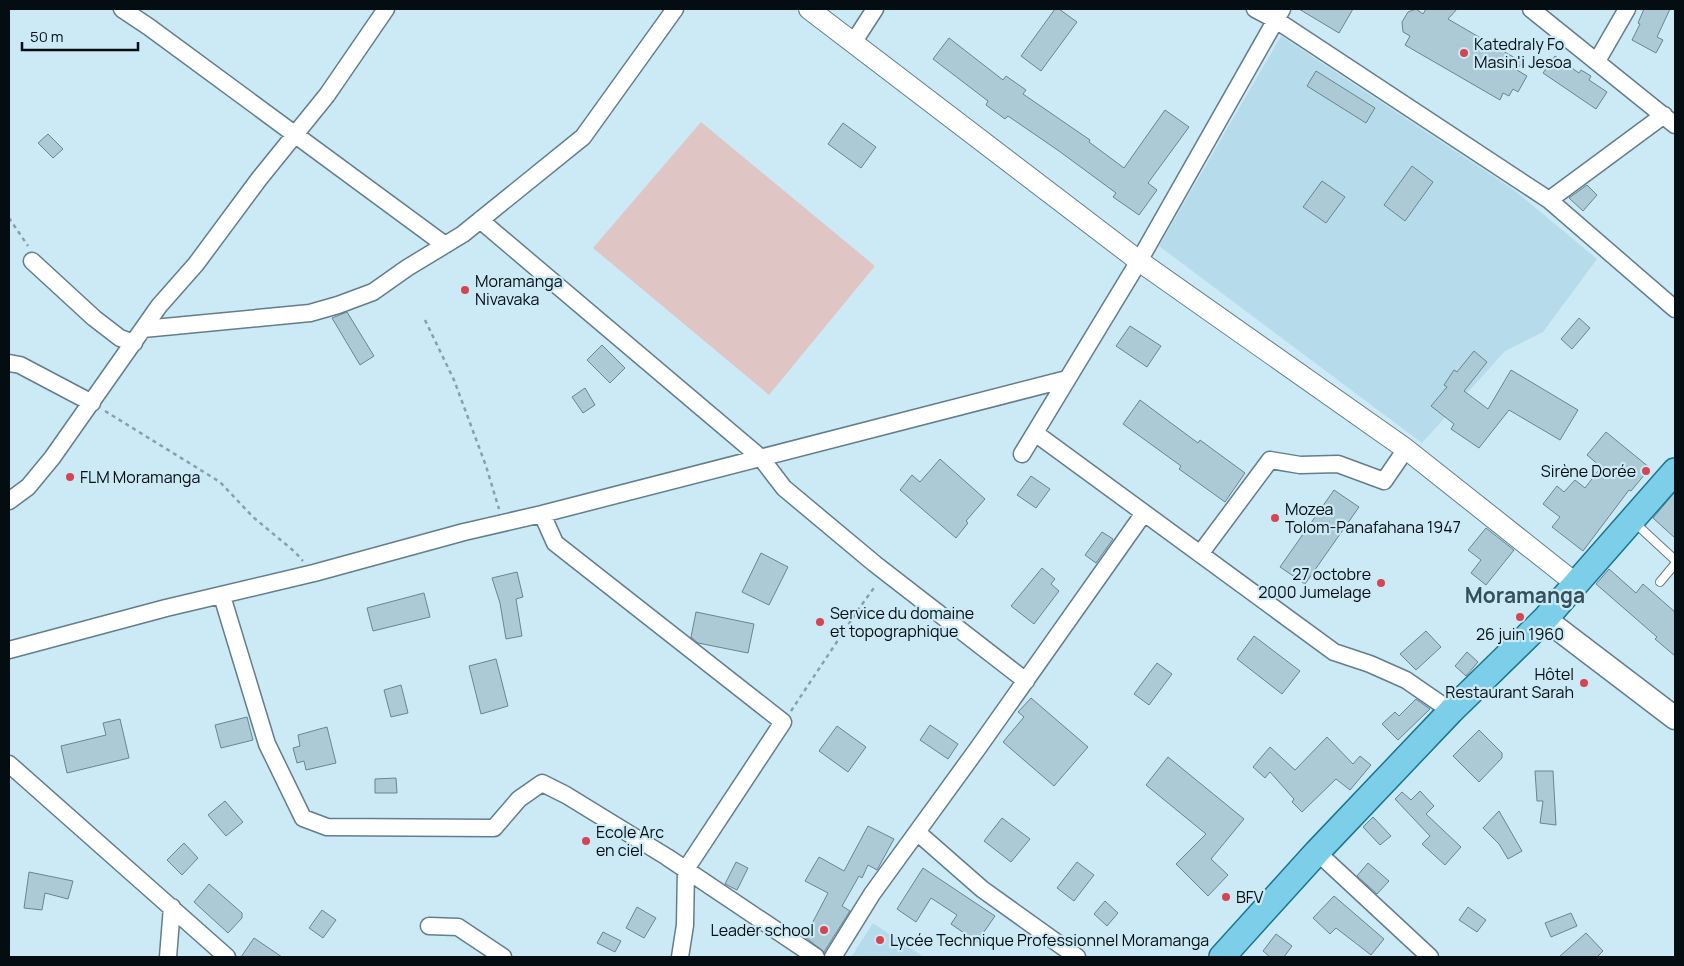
<svg xmlns="http://www.w3.org/2000/svg" width="1684" height="966" font-family="Manrope,sans-serif">
	<style>
		.built { fill: #b6dbeb }
		.green { fill: #dfc6c5 }
		.building { fill: #acc9d6; stroke: #698591 }
		.lines { fill: none; stroke-linecap: round; stroke-linejoin: round }
		.service-casing { stroke: #627e8a; stroke-width: 10 }
		.minor-casing { stroke: #627e8a; stroke-width: 19 }
		.tertiary-casing { stroke: #627e8a; stroke-width: 22 }
		.secondary-casing { stroke: #627e8a; stroke-width: 25 }
		.primary-casing { stroke: #1a7692; stroke-width: 28 }
		.path { stroke: #88a0a9; stroke-width: 2.5; stroke-dasharray: 4 4; stroke-linecap: butt }
		.service { stroke: #fff; stroke-width: 8 }
		.minor { stroke: #fff; stroke-width: 16 }
		.tertiary { stroke: #fff; stroke-width: 20 }
		.secondary { stroke: #fff; stroke-width: 22 }
		.primary { stroke: #7dcee8; stroke-width: 25 }
		.poi-dot { fill: #d54551; stroke: #cbeaf6; stroke-width: 2 }
		.labels { text-anchor: middle; dominant-baseline: central; stroke-width: 4.5; stroke-linejoin: round; paint-order: stroke }
		.poi-label { font-size: 16px; fill: #040d11; stroke: #cbeaf6; text-anchor: start }
		.district-label { font-size: 21px; font-weight: bold; fill: #344f59; stroke: #cbeaf6 }
	</style>
	<rect width="100%" height="100%" fill="#cbeaf6"/>
	<path class="built" d="M1281 36 1514 190 1597 259 1543 332 1505 351 1422 443 1159 246Z
		M873 923 924 957H851Z"/>
	<path class="green" d="M701 122 875 266 769 395 593 248Z"/>
	<path class="building" d="M1055 9H1059L1077 22 1041 71 1021 56Z
		M1299 9H1353L1339 33Z
		M1416 9 1423 14 1426 9H1457L1448 19 1522 62 1517 70 1527 76 1518 92 1513 89 1509 96 1503 93 1500 100 1405 45 1410 36 1403 32 1402 22 1408 12Z
		M1644 9H1670L1657 37 1663 40 1656 53 1632 40 1640 24 1638 23Z
		M949 38 1003 80 1006 76 1026 90 1023 94 1090 140 1089 142 1124 168 1165 110 1189 127 1148 183 1157 190 1139 215 1113 197 1116 193 1059 151 1008 116 1005 119 986 105 988 101 933 59Z
		M1555 56 1579 73 1581 70 1591 76 1589 80 1607 92 1596 109 1543 73Z
		M1316 71 1375 108 1366 123 1307 86Z
		M843 123 876 147 861 168 828 144Z
		M48 134 63 149 53 158 38 143Z
		M1412 166 1433 182 1405 221 1384 205Z
		M1322 181 1345 197 1326 223 1303 207Z
		M1587 185 1597 195 1583 211 1569 198Z
		M347 312 374 356 360 365 332 318Z
		M1579 318 1590 328 1572 349 1561 339Z
		M1130 326 1161 346 1147 367 1116 346Z
		M602 345 625 368 610 383 587 360Z
		M1474 351 1487 362 1464 391 1488 409 1511 370 1578 410 1560 440 1509 410 1479 448 1451 429 1454 424 1431 406 1447 387 1444 385 1454 370 1457 372Z
		M585 388 595 405 583 413 572 397Z
		M1140 400 1198 443 1200 440 1245 473 1225 502 1179 469 1181 466 1123 424Z
		M1606 432 1650 468 1631 491 1629 490 1583 551 1552 527 1560 517 1543 504 1557 486 1564 492 1575 480 1585 488 1601 467 1587 455Z
		M940 459 985 499 966 521 968 523 956 538 900 490 912 475 920 482Z
		M1031 476 1050 489 1036 508 1017 495Z
		M1334 490 1359 507 1305 584 1280 567Z
		M1675 492V538L1653 518Z
		M1486 528 1514 550 1486 585 1471 573 1481 560 1468 550Z
		M1102 532 1113 539 1096 563 1085 555Z
		M761 553 788 567 769 605 742 592Z
		M1042 568 1055 579 1051 584 1059 591 1034 624 1011 606Z
		M1609 569 1636 593 1643 584 1675 612V656L1655 639 1657 637 1596 584Z
		M517 572 523 597 516 599 522 636 506 639 500 603 492 578Z
		M424 593 430 617 373 631 367 608Z
		M696 612 754 624 748 653 698 643 691 637Z
		M1426 631 1441 647 1416 670 1400 654Z
		M1254 636 1300 671 1282 694 1237 659Z
		M1467 652 1478 662 1466 676 1455 666Z
		M496 659 508 706 481 714 469 666Z
		M1157 663 1172 674 1149 705 1134 694Z
		M401 685 408 713 391 717 384 690Z
		M1031 698 1088 747 1054 786 1003 742 1024 717 1018 712Z
		M1416 699 1430 709 1398 740 1382 724 1395 712 1399 716Z
		M247 717 253 740 221 748 215 725Z
		M120 719 129 758 67 773 61 746 106 735 103 723Z
		M930 725 958 744 948 759 920 740Z
		M837 726 866 747 848 772 819 751Z
		M327 727 336 763 306 770 304 761 297 763 293 748 300 746 298 735Z
		M1479 730 1502 753V758L1479 782 1453 756Z
		M1327 737 1353 764 1360 756 1371 765 1350 790 1336 779 1302 812 1292 802 1294 799 1270 772 1265 778 1253 767 1270 747 1295 770Z
		M1168 757 1244 819 1211 859 1228 875 1208 896 1176 864 1206 834 1146 785Z
		M1535 771H1553L1556 825 1540 823 1543 801H1537Z
		M396 778 397 793H375V779Z
		M1420 791 1434 806 1426 814 1461 847 1445 865 1422 844 1430 836 1395 799 1402 792 1411 800Z
		M225 801 243 822 226 836 208 815Z
		M1499 811 1522 851 1508 859 1499 844 1483 828Z
		M1373 817 1391 836 1380 845 1363 827Z
		M1002 818 1030 839 1011 862 984 841Z
		M868 826 894 839 877 870 868 865 862 878 859 876 842 906 850 911 824 952 805 937 828 893 805 881 819 857 844 871Z
		M184 843 198 858 182 875 167 860Z
		M736 862 748 868 737 890 725 884Z
		M1077 862 1094 875 1074 901 1057 888Z
		M1368 863 1389 881 1377 894 1357 876Z
		M923 868 995 916 977 942 951 924 957 915 931 898 916 922 897 909Z
		M29 872 73 881 68 899 45 893 42 910 24 908Z
		M209 884 242 913V918L228 933 194 902Z
		M1334 896 1384 939 1371 955 1336 928 1330 934 1313 918Z
		M1105 901 1118 913 1107 926 1094 914Z
		M637 907 656 918 644 938 626 928Z
		M1468 907 1486 920 1477 932 1459 920Z
		M322 910 336 920 323 938 309 928Z
		M1571 913 1577 926 1551 937 1545 923Z
		M603 932 621 941 615 952 597 943Z
		M1586 933 1603 951 1597 957H1559Z
		M1276 934 1292 946 1284 957H1270L1263 951Z
		M254 938 282 957H241Z"/>
	<g class="lines">
		<defs>
			<path id="service" d="M1635 523 1675 560
				M1660 582 1675 564"/>
			<path id="minor" d="M122 9 149 27 445 245
				M1255 9 1276 20 1549 200 1675 309
				M1531 9 1675 125
				M853 43 875 9
				M1597 61 1627 9
				M1549 200 1664 115
				M480 220 761 458 784 488 875 564 1026 681
				M32 261 94 318 120 338 134 343
				M143 329 310 313 338 305 373 292 407 268 463 234 583 137 675 9
				M9 363 20 365 92 403
				M1035 433 1334 652 1370 664 1406 680 1451 711
				M1022 454 1139 261 1282 9
				M9 501 28 487 52 458 159 306 196 264 259 179 327 95 386 9
				M542 514 555 543 783 722 686 869 685 925 680 957
				M1200 554 1270 460 1300 465 1338 464 1384 481 1406 449
				M222 596 267 744 303 818 327 827 494 828 519 799 542 783 566 795 667 857 816 957
				M9 650 166 608 314 573 464 532 542 514 1067 379
				M9 764 227 957
				M917 832 982 889 1077 957
				M1317 852 1430 957
				M429 926 458 927 503 957
				M168 957 172 907
				M833 957 872 894 978 748 1144 513"/>
			<path id="tertiary" d="M809 9 1139 261 1406 449 1575 583"/>
			<path id="secondary" d="M1545 619 1675 718"/>
			<path id="primary" d="M1222 957 1317 852 1451 711 1545 619 1675 471"/>
		</defs>
		<use href="#service" class="service-casing"/>
		<use href="#minor" class="minor-casing"/>
		<use href="#tertiary" class="tertiary-casing"/>
		<use href="#secondary" class="secondary-casing"/>
		<use href="#primary" class="primary-casing"/>
		<path class="path" d="M9 218 28 246
			M425 320 454 380 486 466 499 509
			M105 411 220 482 253 517 295 552 303 561
			M791 711 860 607 876 585"/>
		<use href="#service" class="service"/>
		<use href="#minor" class="minor"/>
		<use href="#tertiary" class="tertiary"/>
		<use href="#secondary" class="secondary"/>
		<use href="#primary" class="primary"/>
	</g>
	<g class="poi-dot">
		<circle cx="1464" cy="53" r="5"/>
		<circle cx="465" cy="290" r="5"/>
		<circle cx="1646" cy="471" r="5"/>
		<circle cx="70" cy="477" r="5"/>
		<circle cx="1275" cy="518" r="5"/>
		<circle cx="1381" cy="583" r="5"/>
		<circle cx="1520" cy="617" r="5"/>
		<circle cx="820" cy="622" r="5"/>
		<circle cx="1584" cy="683" r="5"/>
		<circle cx="586" cy="841" r="5"/>
		<circle cx="1226" cy="897" r="5"/>
		<circle cx="824" cy="930" r="5"/>
		<circle cx="880" cy="940" r="5"/>
	</g>
	<g class="labels">
		<g class="poi-label">
			<text x="1474" y="44">Katedraly Fo<tspan x="1474" dy="18">Masin'i Jesoa</tspan></text>
			<text x="475" y="281">Moramanga<tspan x="475" dy="18">Nivavaka</tspan></text>
			<text x="1636" y="471" text-anchor="end">Sirène Dorée</text>
			<text x="80" y="477">FLM Moramanga</text>
			<text x="1285" y="509">Mozea<tspan x="1285" dy="18">Tolom-Panafahana 1947</tspan></text>
			<text x="1371" y="574" text-anchor="end">27 octobre<tspan x="1371" dy="18">2000 Jumelage</tspan></text>
			<text x="830" y="613">Service du domaine<tspan x="830" dy="18">et topographique</tspan></text>
			<text x="1520" y="634" text-anchor="middle">26 juin 1960</text>
			<text x="1574" y="674" text-anchor="end">Hôtel<tspan x="1574" dy="18">Restaurant Sarah</tspan></text>
			<text x="596" y="832">Ecole Arc<tspan x="596" dy="18">en ciel</tspan></text>
			<text x="1236" y="897">BFV</text>
			<text x="814" y="930" text-anchor="end">Leader school</text>
			<text x="890" y="940">Lycée Technique Professionnel Moramanga</text>
		</g>
		<g class="district-label">
			<text x="1525" y="595">Moramanga</text>
		</g>
	</g>
	<rect width="1684" height="966" fill="none" stroke="#040d11" stroke-width="20"/>
	<path d="M22 42v8h116v-8" fill="none" stroke="#040d11" stroke-width="2.5"/>
	<text x="30" y="42" font-size="15" fill="#040d11" stroke="#cbeaf6" stroke-width="4" paint-order="stroke">50 m</text>
</svg>
